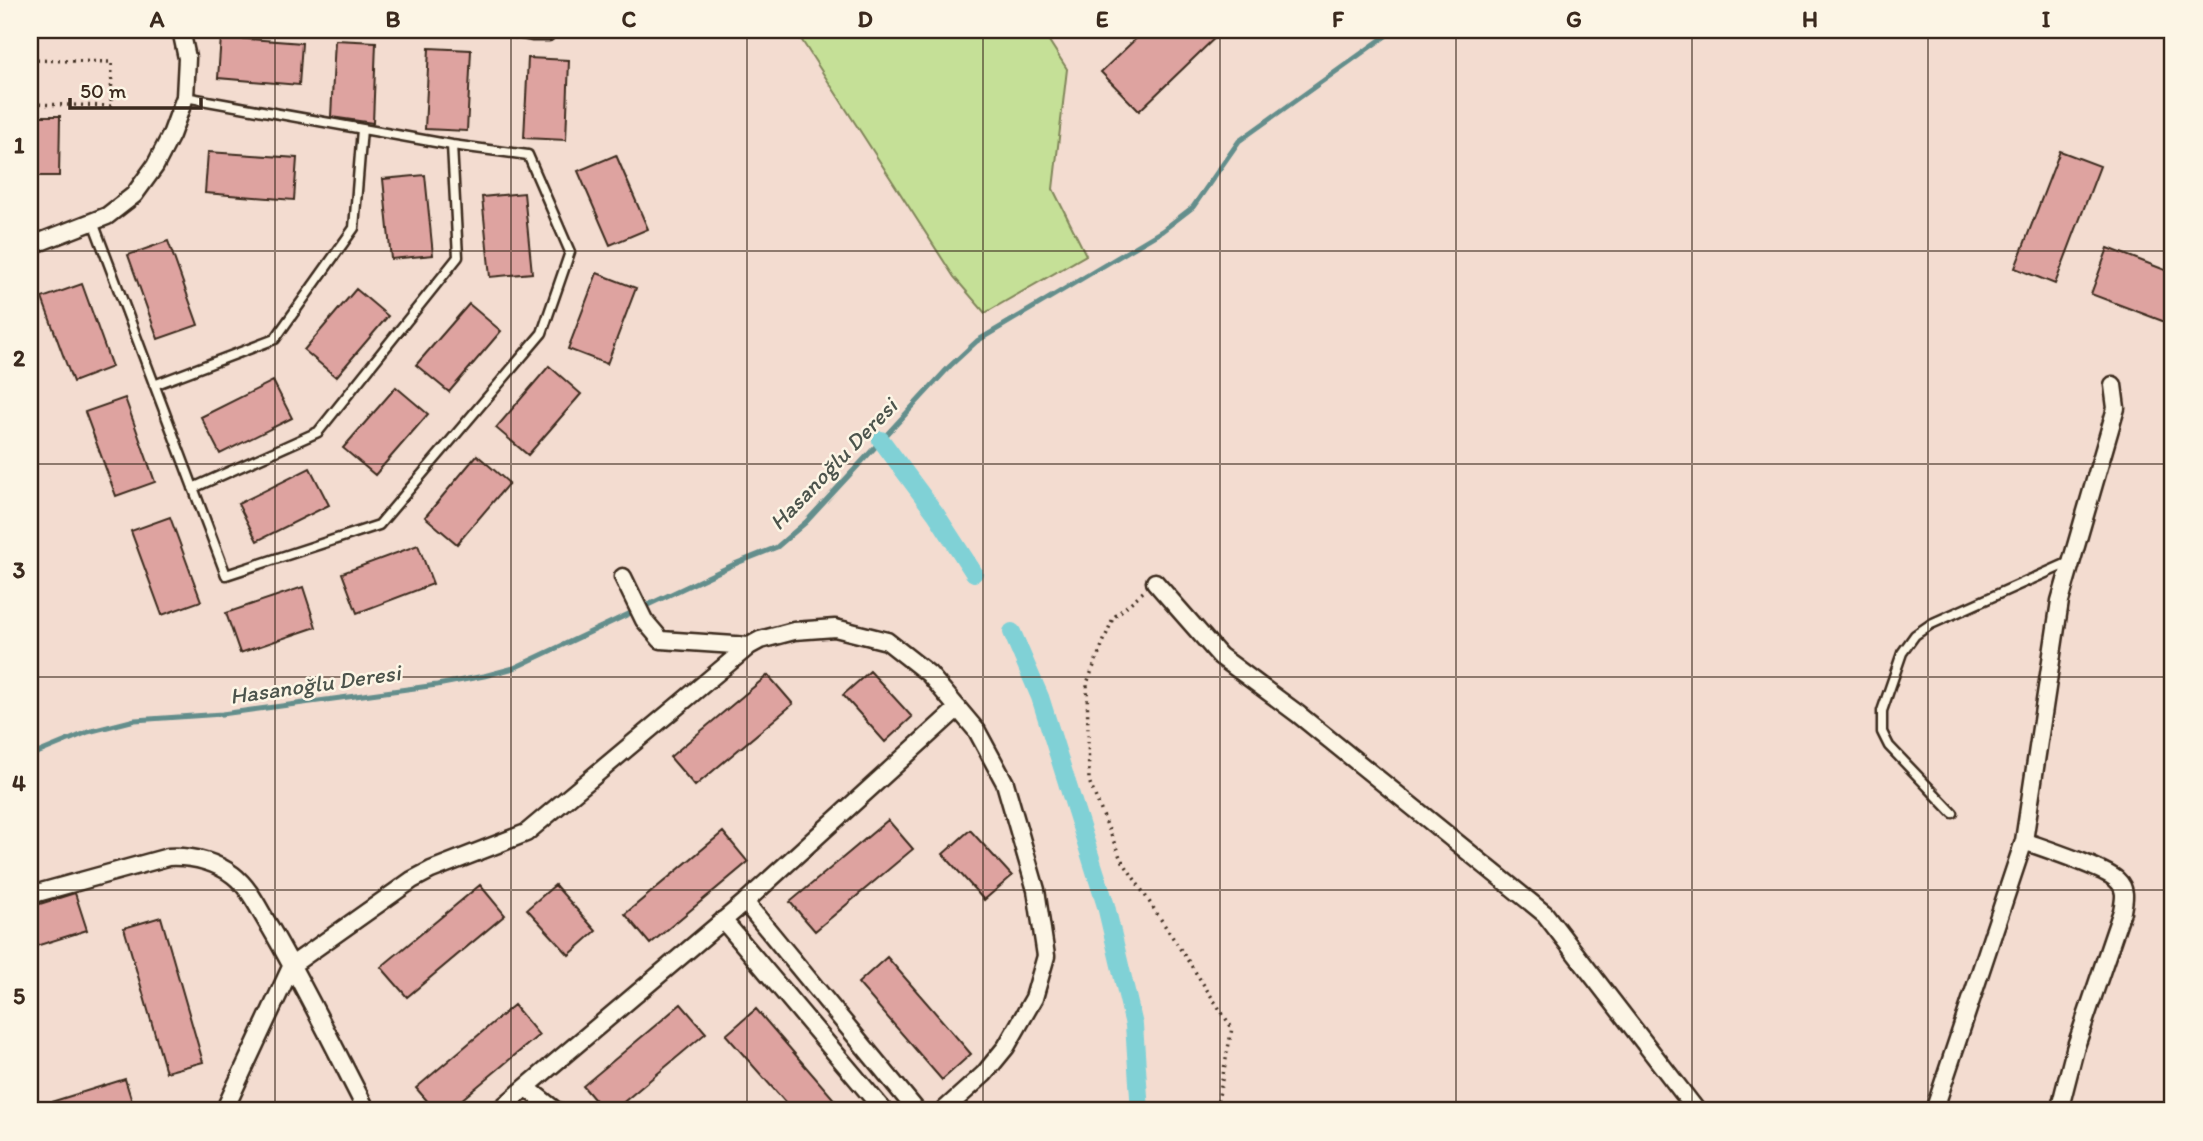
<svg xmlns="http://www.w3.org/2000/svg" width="2203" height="1141" font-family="Itim,sans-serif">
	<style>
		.green { fill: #c5e097; stroke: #80855a; stroke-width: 2 }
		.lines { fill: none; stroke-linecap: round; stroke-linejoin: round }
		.stream { stroke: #648e8c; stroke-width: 5 }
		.canal { stroke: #80d1d6; stroke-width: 18 }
		.building { fill: #dea3a0; stroke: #3b2a1e; stroke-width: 2 }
		.lane-casing { stroke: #3b2a1e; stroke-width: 13 }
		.street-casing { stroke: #3b2a1e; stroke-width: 21 }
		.path { stroke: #3b2a1e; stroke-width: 3.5; stroke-dasharray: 2 5; stroke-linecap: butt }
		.lane { stroke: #fcf5e5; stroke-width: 8 }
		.street { stroke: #fcf5e5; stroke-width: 16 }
		.grid { fill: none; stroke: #3b2a1e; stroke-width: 2; stroke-opacity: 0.55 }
		.labels { text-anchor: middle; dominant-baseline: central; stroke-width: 5; stroke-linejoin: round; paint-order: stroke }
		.water-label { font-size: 23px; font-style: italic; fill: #4c544c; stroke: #fcf5e5 }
		.neatline { fill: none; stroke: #3b2a1e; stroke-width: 2.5 }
		.grid-label { font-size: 23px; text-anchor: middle; font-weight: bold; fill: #3b2a1e }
	</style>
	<rect width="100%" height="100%" fill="#f3dcd0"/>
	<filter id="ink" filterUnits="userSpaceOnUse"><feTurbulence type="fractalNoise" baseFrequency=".0143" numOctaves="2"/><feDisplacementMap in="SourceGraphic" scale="14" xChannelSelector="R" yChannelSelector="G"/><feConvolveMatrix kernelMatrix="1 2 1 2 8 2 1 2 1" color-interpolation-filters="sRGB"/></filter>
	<g filter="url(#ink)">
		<path class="green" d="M805 30H1042L1067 69 1053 189 1086 255 985 313 954 277 799 36Z"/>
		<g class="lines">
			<path class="stream" d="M30 756 88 732 135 720 222 714 437 685 484 676 514 668 737 563 777 547 806 522 950 366 977 341 1162 231 1193 207 1239 141 1394 30"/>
			<path class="canal" d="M881 440 936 514 974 573
				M1012 632 1040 697 1106 906 1134 1025 1140 1111"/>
		</g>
		<path class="building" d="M1145 30H1223L1139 111 1101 72Z
			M221 37 302 43 299 85 218 78Z
			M335 40 376 42 373 123 331 117Z
			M429 48 471 50 467 131 425 129Z
			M528 58 569 60 566 140 524 138Z
			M30 116H60L59 176H30Z
			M2060 151 2100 166 2055 284 2015 268Z
			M208 152 297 158 294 200 205 193Z
			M616 155 648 229 610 245 578 171Z
			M425 175 433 255 391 259 383 179Z
			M524 193 532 273 490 277 482 197Z
			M168 241 198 325 158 339 128 255Z
			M2108 248 2173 273V325L2091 294Z
			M597 273 636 288 607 364 568 349Z
			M82 284 112 367 73 382 42 298Z
			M356 289 388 316 336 377 304 350Z
			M469 304 501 331 449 392 416 365Z
			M549 366 581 394 528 455 496 428Z
			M273 381 292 418 220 454 201 417Z
			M396 387 428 414 375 475 343 448Z
			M125 398 155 482 116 496 85 412Z
			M477 455 509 483 457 544 425 517Z
			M310 468 329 505 257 541 238 504Z
			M170 517 201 601 162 615 131 531Z
			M418 545 433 584 357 613 342 573Z
			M303 587 316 627 240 653 226 613Z
			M870 671 912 717 885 742 843 695Z
			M768 675 793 704 695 786 670 757Z
			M888 820 913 849 815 931 790 902Z
			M970 830 1012 876 984 900 943 854Z
			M723 832 748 862 650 944 625 914Z
			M480 885 505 915 407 997 381 967Z
			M555 885 596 931 569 955 527 909Z
			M75 893 87 930 30 948V907Z
			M161 917 203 1062 166 1072 124 928Z
			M887 957 971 1054 942 1080 858 983Z
			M681 1004 706 1033 613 1111H604L583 1086Z
			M514 1005 539 1035 448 1111H436L416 1088Z
			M756 1009 844 1111H793L726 1035Z
			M125 1079 135 1111H33L32 1108Z"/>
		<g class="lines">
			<defs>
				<path id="lane" d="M502 30 533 36H549L546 30
					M93 222 226 575 379 525 542 333 570 252 528 155 452 145 185 97
					M154 385 275 339 354 228 362 129
					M193 488 318 432 458 257 452 145
					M1953 813 1889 746 1882 732V711L1902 653 1915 635 1931 624 2070 562"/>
				<path id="street" d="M30 246 107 216 134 195 155 166 171 135 185 97 187 58 181 30
					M623 577 644 620 661 640 749 646
					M1155 582 1220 656 1298 714 1545 914 1697 1111
					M2024 841C2043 848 2105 868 2117 880 2127 889 2124 900 2122 911L2075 1049 2059 1111
					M30 895 168 857C191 856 214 861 233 875 250 888 259 910 270 927 305 987 335 1049 367 1111
					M745 902 917 1111
					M723 920 884 1111
					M526 1087 556 1111
					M224 1111 292 965 412 880 431 870 526 833 749 646 760 640 794 631 835 628 887 641 929 674 977 731 1005 783 1036 890 1046 956 1034 998 1006 1047 984 1074 943 1111
					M498 1111 745 902 958 708
					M1934 1111 2024 841 2060 601 2116 408 2113 385"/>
			</defs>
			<use href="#lane" class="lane-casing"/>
			<use href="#street" class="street-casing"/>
			<path class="path" d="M30 60 112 62 111 106 30 104
				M1143 592 1113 618 1087 683 1089 781 1120 857 1232 1028 1216 1111"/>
			<use href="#lane" class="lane"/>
			<use href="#street" class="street"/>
		</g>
	</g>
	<path class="grid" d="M275 30V1111M511 30V1111M747 30V1111M983 30V1111M1220 30V1111M1456 30V1111M1692 30V1111M1928 30V1111M30 251H2173M30 464H2173M30 677H2173M30 890H2173"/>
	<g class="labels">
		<g class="water-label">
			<text transform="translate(833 464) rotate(-46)">Hasanoğlu Deresi</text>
			<text transform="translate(315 684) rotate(-8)">Hasanoğlu Deresi</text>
		</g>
	</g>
	<rect width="2203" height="1141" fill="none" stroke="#fcf5e5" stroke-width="77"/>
	<path d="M70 98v10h131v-10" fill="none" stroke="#3b2a1e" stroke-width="3.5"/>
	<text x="80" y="98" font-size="21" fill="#3b2a1e" stroke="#fcf5e5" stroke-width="5" paint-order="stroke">50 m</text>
	<rect x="38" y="38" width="2126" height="1064" class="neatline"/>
	<g class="grid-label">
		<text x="157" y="27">A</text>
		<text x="393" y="27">B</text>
		<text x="629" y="27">C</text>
		<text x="865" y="27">D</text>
		<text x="1102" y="27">E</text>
		<text x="1338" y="27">F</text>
		<text x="1574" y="27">G</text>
		<text x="1810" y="27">H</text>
		<text x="2046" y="27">I</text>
		<text x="19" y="153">1</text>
		<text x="19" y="366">2</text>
		<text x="19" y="578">3</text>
		<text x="19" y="791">4</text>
		<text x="19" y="1004">5</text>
	</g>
</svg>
